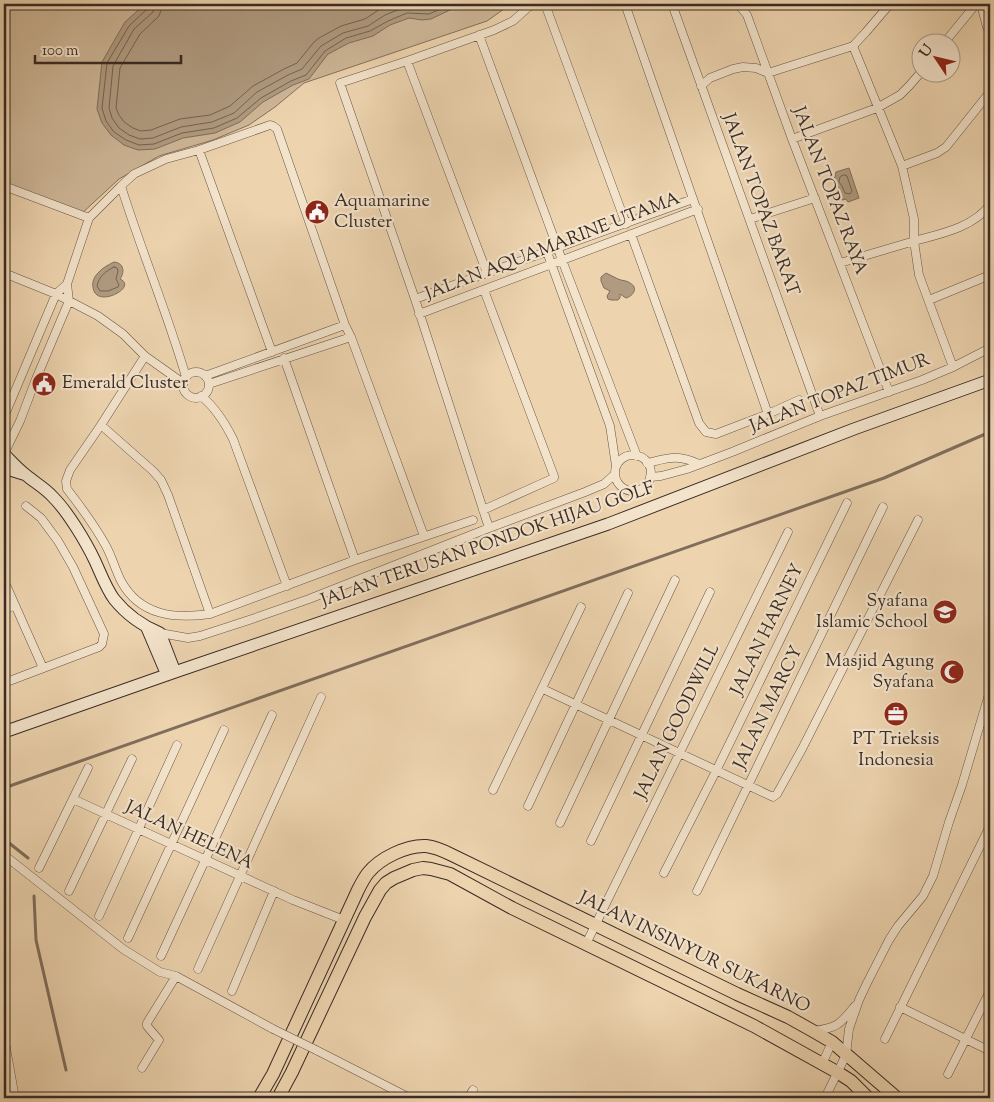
<svg xmlns="http://www.w3.org/2000/svg" width="994" height="1102" font-family="'Sorts Mill Goudy',serif">
	<style>
		.green { fill: #ceb798; stroke: #84715e }
		.water { fill: #b09b80; stroke: #806e5c }
		.lines { fill: none; stroke-linecap: round; stroke-linejoin: round }
		.shore { stroke: #746352; stroke-width: 1 }
		.stream { stroke: #806e5c; stroke-width: 3 }
		.street-casing { stroke: #665548; stroke-width: 9 }
		.secondary-casing { stroke: #392b25; stroke-width: 13 }
		.primary-casing { stroke: #392b25; stroke-width: 14 }
		.street { stroke: #f3e3cb; stroke-width: 8 }
		.secondary { stroke: #f3e3cb; stroke-width: 11 }
		.primary { stroke: #edd4af; stroke-width: 12 }
		.street-bridge-casing { stroke: #665548; stroke-width: 9; stroke-linecap: butt }
		.street-bridge { stroke: #f3e3cb; stroke-width: 8 }
		.labels { text-anchor: middle; dominant-baseline: central; stroke-width: 4.5; stroke-linejoin: round; paint-order: stroke }
		.street-label { font-size: 18px; fill: #392b25; stroke: #f3e3cb }
		.poi-label { font-size: 18px; fill: #392b25; stroke: #f3e3cb; text-anchor: start }
	</style>
	<rect width="100%" height="100%" fill="#edd4af"/>
	<filter id="stains"><feTurbulence type="fractalNoise" baseFrequency=".004" numOctaves="4"/><feColorMatrix values="0 0 0 0 .2 0 0 0 0 .09 0 0 0 0 .02 0 0 0 .5 -.17"/></filter>
	<radialGradient id="worn" r=".72"><stop offset=".6" stop-color="#630" stop-opacity="0"/><stop offset="1" stop-color="#630" stop-opacity=".3"/></radialGradient>
	<path class="green" d="M4 4H511L487 21 304 83 275 107 249 125 213 140 159 156 119 179 80 215 4 187Z"/>
	<path class="water" d="M145 4H468L456 7 431 19 422 20 409 18 390 25 373 36 349 43 328 54 309 79 293 85 263 102 240 122 215 133 183 138 155 149 138 150 124 145 111 135 102 123 97 109 102 62 125 22Z
		M849 168 859 198 848 202 846 199 842 200 838 187H836L834 181 836 172Z
		M114 262C124 263 125 272 120 279 139 287 95 310 93 287 92 282 94 277 98 273 102 268 108 265 114 262Z
		M606 273C610 275 614 277 618 279 622 281 626 280 630 283 639 288 633 296 626 298L620 294V298L618 300H611L608 299 607 296 610 291 604 288 601 281V277Z"/>
	<g class="lines">
		<path class="shore" d="M148 4 147 9 129 26 107 63 102 108 106 121 114 132 126 140 139 145 154 144 182 133 214 128 237 118 261 98 291 81 306 75 325 51 346 38 370 31 388 21 407 13 429 14 452 4
			M154 4 153 12 134 29 113 66 109 108 112 118 119 128 129 135 140 139 153 138 181 127 212 122 234 113 257 92 288 75 302 69 321 46 343 33 368 26 385 15 405 7 427 8 437 4
			M162 4 161 10 159 16 140 34 120 68 116 108 119 115 124 122 133 128 141 131 151 130 180 119 210 115 230 106 253 86 284 69 297 63 314 42 319 38 341 26 365 19 380 9 394 4
			M844 175 847 176 852 191 850 194 845 193 842 186 839 182 840 177Z
			M114 267 117 268 118 271 116 279 119 285 118 287 108 291H100L97 286C99 276 106 271 114 267Z"/>
		<path class="stream" d="M4 788 884 478 990 432
			M4 839 28 858
			M34 896 36 940 66 1070"/>
		<defs>
			<path id="street" d="M545 4 626 224
				M625 4 768 414
				M672 4 820 416
				M738 4 747 15 792 139 889 392
				M981 4 987 27 990 33
				M479 35 562 260 637 456
				M945 42 976 4
				M853 46 902 166 914 219V241L919 275 953 367
				M407 61 487 273
				M701 86 710 78 733 69 743 67 756 68 768 73 853 46 866 32 890 4
				M792 139 877 108 900 95 909 86 922 71
				M199 150 272 352
				M902 166 937 153 946 147 990 92
				M4 186 89 218
				M750 219 815 198
				M631 234 699 423 706 432 716 434 768 414 799 400
				M547 252 610 426 616 466
				M840 263C863 256 887 249 911 242 939 234 971 229 990 205
				M4 273 56 294 98 316 123 334 145 356 183 383
				M415 299 693 199
				M929 300 990 275
				M419 314 698 209
				M145 356 101 425 70 470 66 481 67 489C81 507 95 526 106 546 112 557 115 569 121 581 140 616 175 619 210 614L355 560 473 520
				M284 358 355 560
				M183 385a13 13 0 1 1 26 0a13 13 0 1 1-26 0Z
				M205 376 345 325
				M186 377C167 312 141 250 121 186L134 174 166 159 199 150 270 125 273 126 277 129 345 325 351 337 424 536
				M209 384 351 337
				M201 396C215 407 225 423 233 439L287 586
				M4 417 56 294 67 284
				M101 425 153 471 161 480 168 495 210 614
				M4 454 20 421 36 379 69 301 67 284 89 218 121 186
				M615 473a18 18 0 1 1 36 0a18 18 0 1 1-36 0Z
				M647 463C669 458 677 454 699 464
				M650 477 661 476 687 469 732 452 820 416 922 380 953 367 990 348
				M483 510 554 478V476L484 290
				M489 528 415 299 340 83 407 61 494 30 513 21 532 4
				M4 582 7 587 43 668
				M4 610 15 605
				M160 633 188 638 200 636 255 618 309 599 489 528 585 492 604 484 615 474
				M4 683 99 647 102 644 104 634 73 567 58 541 41 518 26 506
				M543 689 773 797 777 794 802 749 918 520
				M493 790 581 607
				M73 799 293 900 344 920
				M528 806 628 593
				M560 823 675 580
				M591 841 710 592
				M4 855 123 949 160 972 176 976 273 1029
				M39 868 88 768
				M664 873 716 771 847 503
				M69 891 132 759
				M697 891 883 507
				M99 916 177 745
				M128 938 224 730
				M586 944 788 532
				M161 956 272 715
				M198 969 321 697
				M232 991 274 891
				M900 1007 990 1051
				M813 1031C838 1028 840 1024 855 1006
				M4 1037 15 1098
				M885 1039 990 826
				M316 1050 410 1098
				M822 1064 832 1042
				M142 1068 159 1040 147 1026V1023L176 976
				M948 1074 990 991
				M468 1098 473 1090
				M825 1098 846 1055 849 1029 859 1000 867 983 889 940 898 926 923 896 933 876 949 822 962 785 990 691"/>
			<path id="secondary" d="M4 454C11 461 18 469 26 475 34 482 45 488 53 497 68 512 86 542 95 561 101 574 106 588 114 599 126 614 143 626 160 633L175 672
				M4 468 23 474
				M147 628 167 675
				M4 732 175 672 608 524 854 429 990 380"/>
			<path id="primary" d="M259 1098 273 1074 358 890C361 884 364 878 368 873 380 858 407 845 426 846 435 847 444 851 452 855L737 994 788 1017 813 1031 832 1042 897 1098
				M278 1098 292 1072 365 917 380 890 386 883 394 878 413 870 423 868 431 869 450 874 512 908 754 1026 837 1072 851 1081 868 1098"/>
		</defs>
		<use href="#street" class="street-casing"/>
		<use href="#secondary" class="secondary-casing"/>
		<use href="#primary" class="primary-casing"/>
		<use href="#street" class="street"/>
		<use href="#secondary" class="secondary"/>
		<use href="#primary" class="primary"/>
		<defs>
			<path id="street-bridge" d="M273 1029 316 1050"/>
		</defs>
		<use href="#street-bridge" class="street-bridge-casing"/>
		<use href="#street-bridge" class="street-bridge"/>
	</g>
	<defs>
		<symbol id="civic-disc" viewBox="-11 -11 22 22"><circle r="9.5" fill="#8f2418" stroke="#f3e3cb"/><path d="M-.6-6.5H3V-4.5H.6V-3L4-1V1h2V6H-6V1h2V-1L-.6-3ZM-1.2 2.5V6h2.4V2.5Z" fill="#fff"/></symbol>
		<symbol id="school-disc" viewBox="-11 -11 22 22"><circle r="9.5" fill="#8f2418" stroke="#f3e3cb"/><path d="M0-5L7-2L0 1L-7-2ZM-4 1L0 2.5L4 1V4Q0 6-4 4Z" fill="#fff"/></symbol>
		<symbol id="mosque-disc" viewBox="-11 -11 22 22"><circle r="9.5" fill="#8f2418" stroke="#f3e3cb"/><path d="M3.5-4.9A6 6 0 1 0 3.5 4.9A5 5 0 1 1 3.5-4.9Z" fill="#fff"/></symbol>
		<symbol id="office-disc" viewBox="-11 -11 22 22"><circle r="9.5" fill="#8f2418" stroke="#f3e3cb"/><path d="M-6-3h4V-5.5h4V-3h4V5H-6ZM-1-4.5V-3h2v-1.5ZM-6 0V1H6V0Z" fill="#fff"/></symbol>
	</defs>
	<g fill-rule="evenodd">
		<use href="#civic-disc" x="303" y="198" width="28" height="28"/>
		<use href="#civic-disc" x="30" y="370" width="28" height="28"/>
		<use href="#school-disc" x="931" y="598" width="28" height="28"/>
		<use href="#mosque-disc" x="938" y="658" width="28" height="28"/>
		<use href="#office-disc" x="882" y="700" width="28" height="28"/>
	</g>
	<g class="labels">
		<g class="street-label">
			<text transform="translate(829 191) rotate(69)">JALAN TOPAZ RAYA</text>
			<text transform="translate(760 205) rotate(70)">JALAN TOPAZ BARAT</text>
			<text transform="translate(553 247) rotate(-21)">JALAN AQUAMARINE UTAMA</text>
			<text transform="translate(840 394) rotate(-21)">JALAN TOPAZ TIMUR</text>
			<text transform="translate(488 545) rotate(-19)">JALAN TERUSAN PONDOK HIJAU GOLF</text>
			<text transform="translate(768 630) rotate(-64)">JALAN HARNEY</text>
			<text transform="translate(769 708) rotate(-64)">JALAN MARCY</text>
			<text transform="translate(678 722) rotate(-64)">JALAN GOODWILL</text>
			<text transform="translate(189 836) rotate(25)">JALAN HELENA</text>
			<text transform="translate(694 953) rotate(26)">JALAN INSINYUR SUKARNO</text>
		</g>
		<g class="poi-label">
			<text x="334" y="202">Aquamarine<tspan x="334" dy="21">Cluster</tspan></text>
			<text x="62" y="384">Emerald Cluster</text>
			<text x="928" y="602" text-anchor="end">Syafana<tspan x="928" dy="21">Islamic School</tspan></text>
			<text x="934" y="662" text-anchor="end">Masjid Agung<tspan x="934" dy="21">Syafana</tspan></text>
			<text x="896" y="740" text-anchor="middle">PT Trieksis<tspan x="896" dy="21">Indonesia</tspan></text>
		</g>
	</g>
	<rect width="994" height="1102" fill="none" stroke="#edd4af" stroke-width="20"/>
	<rect x="5" y="5" width="984" height="1092" fill="none" stroke="#392b25" stroke-width="2.5"/>
	<rect x="10" y="10" width="974" height="1082" fill="none" stroke="#392b25"/>
	<g transform="translate(936 58) rotate(305)"><circle r="24" fill="#f3e3cb" stroke="#a99989"/>
	<path d="M0-4L9 19L0 12L-9 19Z" fill="#8f2418"/>
	<text y="-8" font-size="14" font-weight="bold" text-anchor="middle" fill="#392b25">U</text>
	</g>
	<path d="M35 55v8h146v-8" fill="none" stroke="#392b25" stroke-width="2.5"/>
	<text x="42" y="55" font-size="15" fill="#392b25" stroke="#f3e3cb" stroke-width="4" paint-order="stroke">100 m</text>
	<rect width="100%" height="100%" filter="url(#stains)"/>
	<rect width="100%" height="100%" fill="url(#worn)"/>
</svg>
